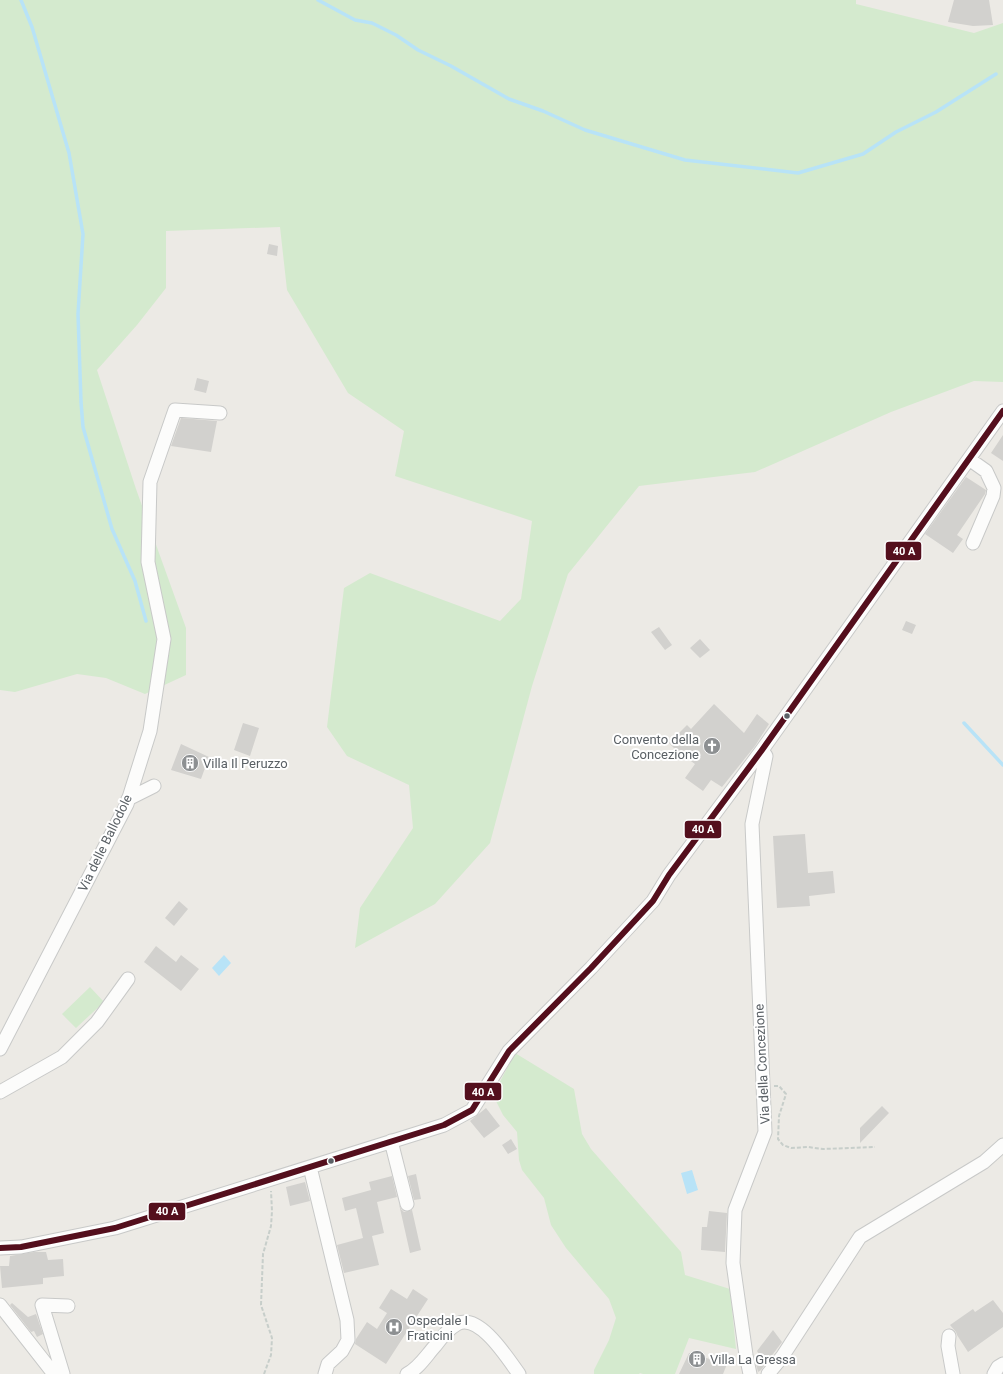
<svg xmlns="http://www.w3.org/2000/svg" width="1003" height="1374" font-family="Roboto,sans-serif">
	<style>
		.green { fill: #d4eace }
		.water { fill: #b8e3f7 }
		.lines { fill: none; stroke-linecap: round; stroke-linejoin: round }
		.stream { stroke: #b8e3f7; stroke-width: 3.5 }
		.building { fill: #d2d1ce }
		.minor-casing { stroke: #c8c9c8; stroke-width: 15 }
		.path { stroke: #c7ceca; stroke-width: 2; stroke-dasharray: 4 2; stroke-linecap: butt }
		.minor { stroke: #fcfcfb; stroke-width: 13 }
		.bus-1-casing { stroke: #fff; stroke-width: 9 }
		.bus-1 { stroke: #540f1d; stroke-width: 6 }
		.bus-dot { fill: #5a6065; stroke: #fff; stroke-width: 1.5 }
		.labels { text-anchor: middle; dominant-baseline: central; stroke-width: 4; stroke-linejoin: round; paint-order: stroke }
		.poi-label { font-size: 13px; fill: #5a6065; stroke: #fff; text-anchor: start }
		.street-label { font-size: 13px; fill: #5a6065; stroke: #fff }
		.line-badge { stroke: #fff; stroke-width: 1.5 }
		.badge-label { font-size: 11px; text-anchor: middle; font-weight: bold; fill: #fff }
	</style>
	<rect width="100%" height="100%" fill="#eceae5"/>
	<path class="green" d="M0 0H856V4L974 33 1003 23V382L974 381 891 412 755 472 639 486 568 574 532 686 490 843 435 904 355 948 360 908 413 828 409 785 347 756 327 727 344 588 370 573 500 621 521 599 532 521 395 476 404 431 348 393 287 290 280 227 166 231V288L137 325 97 370 136 489 186 628V675L145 694 106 678 77 674 15 692 0 690Z
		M90 987 104 1002 76 1028 62 1014Z
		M515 1053 574 1089 582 1134 591 1149 681 1252 685 1275 730 1289 736 1349 689 1338 675 1374H643L640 1373 639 1374H594V1370L609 1340 616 1318 609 1299 566 1248 551 1225 544 1198 522 1170 519 1160 517 1132 503 1115 493 1095Z"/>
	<path class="water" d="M224 955 231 963 219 976 212 968Z
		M692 1170 698 1190 687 1194 681 1173Z"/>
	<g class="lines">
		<path class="stream" d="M21 0 32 27 69 153 83 234 78 314 81 402 83 427 112 529 135 581 146 621
			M318 0 355 20 372 23 396 35 418 50 451 66 509 99 543 111 585 130 685 160 798 173 863 154 896 132 936 112 996 74
			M964 723 1003 765"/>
	</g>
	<path class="building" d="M954 0H989L993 25 973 26 948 22Z
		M269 244 278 246 277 256 267 254Z
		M197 378 209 381 206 393 194 390Z
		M181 418 217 421 211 452 171 446Z
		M1003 435V461L991 453Z
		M966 477 986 490 985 494 957 535 963 539 953 553 925 534Z
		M906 621 916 625 912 634 902 630Z
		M659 627 672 645 665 650 651 632Z
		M700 639 710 650 700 658 690 648Z
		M714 704 744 733 757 714 769 724 755 746 722 787 711 780 703 791 685 778 695 764 678 752 669 743 687 725 691 729Z
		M243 723 259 728 250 756 234 750Z
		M181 744 209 757 201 779 171 770Z
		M805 834 808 873 833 871 835 893 809 896 810 906 777 908 773 836Z
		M179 901 188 909 174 926 165 918Z
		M156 946 176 962 181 955 199 969 181 991 144 962Z
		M882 1106 889 1113 860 1143V1128Z
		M486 1108 500 1126 484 1138 470 1121Z
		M511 1139 517 1149 508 1154 502 1145Z
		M416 1174 421 1199 414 1200 408 1176Z
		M392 1176 397 1197 377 1202 384 1233 372 1236 379 1265 344 1273 337 1245 363 1238 356 1208 345 1211 342 1198 371 1190 369 1182Z
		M305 1182 310 1201 290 1206 286 1187Z
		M399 1204 401 1209 404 1212 412 1210 421 1250 410 1253Z
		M709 1211 727 1213 725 1252 701 1250 702 1227H707Z
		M34 1252H46L48 1260 63 1259 64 1276 43 1278V1284L2 1288 0 1266H9L10 1256Z
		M391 1289 407 1299 413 1289 428 1299 386 1364 355 1344 356 1339 367 1322 377 1329 387 1313 379 1308Z
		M993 1300 1003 1313V1327L968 1352 957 1335 956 1332 950 1325 973 1309 975 1312Z
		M12 1303 28 1317 36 1314 43 1334 37 1337 34 1331 31 1332 10 1305Z
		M773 1330 782 1342 761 1370 758 1372 756 1364 762 1359 757 1351Z
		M689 1353 727 1364 723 1374H679Z"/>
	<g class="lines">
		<defs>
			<path id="minor" d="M969 459 986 471 994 488 993 496 973 543
				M128 799 154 786
				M0 1049 127 804 150 731 164 639 148 562 150 482 175 410 220 413
				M0 1092 62 1057 97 1022 128 979
				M391 1141 407 1204
				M310 1167 347 1320 348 1340 342 1351 328 1364 325 1374
				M0 1248 21 1247 115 1228 444 1125 472 1110 509 1051 591 968 653 901 669 875 762 750 1003 411
				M0 1305 54 1374
				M949 1336 948 1346 953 1374
				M63 1374 42 1305 68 1306
				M407 1374C419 1368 426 1356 435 1346 441 1338 448 1329 457 1324 479 1312 508 1359 519 1374
				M750 1374 746 1355 733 1263 735 1210 765 1132 752 824 766 756 762 750
				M768 1374 782 1357 860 1237 984 1162 1003 1145
				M994 1374 998 1367 1003 1364"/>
		</defs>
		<use href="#minor" class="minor-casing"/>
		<path class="path" d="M774 1086H779L786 1094 779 1116 778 1139 783 1145 791 1148 808 1147 823 1149 875 1147
			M264 1374 271 1355 272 1338 261 1305 263 1254 271 1226 272 1211 271 1191"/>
		<use href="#minor" class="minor"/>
		<defs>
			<path id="bus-1" d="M0 1248 21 1247 115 1228 444 1125 472 1110 509 1051 591 968 653 901 669 875 762 750 1003 411"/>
		</defs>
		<use href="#bus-1" class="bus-1-casing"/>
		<use href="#bus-1" class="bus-1"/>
	</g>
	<defs>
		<symbol id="church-disc" viewBox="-11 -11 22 22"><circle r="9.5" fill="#8d9092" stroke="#fff"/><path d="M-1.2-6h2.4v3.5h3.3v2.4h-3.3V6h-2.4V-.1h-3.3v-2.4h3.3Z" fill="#fff"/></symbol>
		<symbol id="building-disc" viewBox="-11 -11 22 22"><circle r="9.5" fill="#8d9092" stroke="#fff"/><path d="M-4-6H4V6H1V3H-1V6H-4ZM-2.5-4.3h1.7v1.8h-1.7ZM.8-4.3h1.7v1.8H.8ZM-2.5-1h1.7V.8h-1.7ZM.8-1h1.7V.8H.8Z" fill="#fff"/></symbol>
		<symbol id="hospital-disc" viewBox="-11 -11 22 22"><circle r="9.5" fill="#8d9092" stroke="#fff"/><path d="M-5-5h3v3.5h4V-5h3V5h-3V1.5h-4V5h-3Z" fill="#fff"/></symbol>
	</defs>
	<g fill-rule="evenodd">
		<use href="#church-disc" x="702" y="736" width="20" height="20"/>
		<use href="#building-disc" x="180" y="753" width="20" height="20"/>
		<use href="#hospital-disc" x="384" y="1317" width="20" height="20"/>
		<use href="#building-disc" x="687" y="1349" width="20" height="20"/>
	</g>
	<g class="bus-dot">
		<circle cx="787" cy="716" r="3.5"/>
		<circle cx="331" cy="1161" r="3.5"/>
	</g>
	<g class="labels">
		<g class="poi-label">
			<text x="699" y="739" text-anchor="end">Convento della<tspan x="699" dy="15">Concezione</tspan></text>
			<text x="203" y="763">Villa Il Peruzzo</text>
			<text x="407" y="1320">Ospedale I<tspan x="407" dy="15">Fraticini</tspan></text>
			<text x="710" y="1359">Villa La Gressa</text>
		</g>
		<g class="street-label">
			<text transform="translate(105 843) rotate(-64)">Via delle Ballodole</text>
			<text transform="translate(762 1064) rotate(-93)">Via della Concezione</text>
		</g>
	</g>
	<g class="line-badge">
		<rect x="885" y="541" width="37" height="20" rx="4" fill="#540f1d"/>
		<rect x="684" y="820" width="38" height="19" rx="4" fill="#540f1d"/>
		<rect x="464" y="1082" width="38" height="19" rx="4" fill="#540f1d"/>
		<rect x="148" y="1202" width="38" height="19" rx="4" fill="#540f1d"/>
	</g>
	<g class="badge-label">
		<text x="904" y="555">40 A</text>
		<text x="703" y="833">40 A</text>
		<text x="483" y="1096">40 A</text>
		<text x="167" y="1215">40 A</text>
	</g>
</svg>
